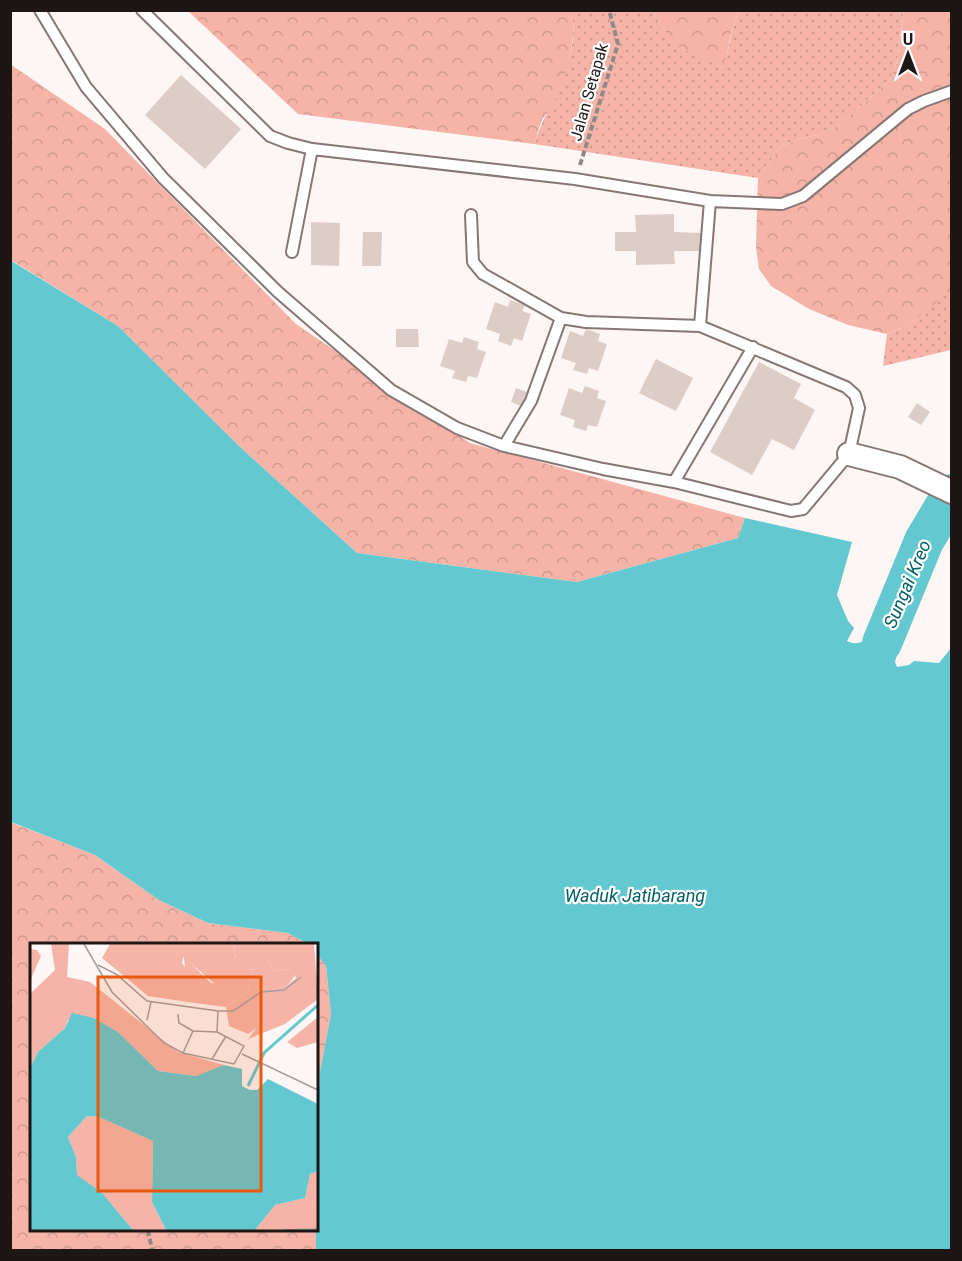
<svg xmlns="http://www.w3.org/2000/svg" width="962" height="1261" font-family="Roboto,sans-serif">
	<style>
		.grass { fill: url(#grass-dots) }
		.forest { fill: url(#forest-crowns) }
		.water { fill: #63c8d0 }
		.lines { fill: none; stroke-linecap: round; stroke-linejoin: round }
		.river { stroke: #63c8d0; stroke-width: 40 }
		.building { fill: #ddcdc9 }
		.service-casing { stroke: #867774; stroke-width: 14 }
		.minor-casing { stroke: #867774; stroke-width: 26 }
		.path { stroke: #8f8987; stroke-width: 4; stroke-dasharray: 6 3; stroke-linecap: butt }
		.service { stroke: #fff; stroke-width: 10 }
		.minor { stroke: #fff; stroke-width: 22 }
		.labels { text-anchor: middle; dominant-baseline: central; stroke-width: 4.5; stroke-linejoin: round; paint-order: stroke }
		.street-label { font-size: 16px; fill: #1c1715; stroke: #fff }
		.water-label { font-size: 18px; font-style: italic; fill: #036066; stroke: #fff }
		.inset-river { fill: none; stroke: #63c8d0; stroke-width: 3 }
		.inset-road { fill: none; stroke: #a39d9b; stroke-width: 1.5 }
		.view { fill: #e8590c; fill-opacity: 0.15; stroke: #e8590c; stroke-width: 3 }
		.inset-edge { fill: none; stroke: #1c1715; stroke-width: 3 }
	</style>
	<defs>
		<pattern id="grass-dots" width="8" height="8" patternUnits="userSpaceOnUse" patternTransform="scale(1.5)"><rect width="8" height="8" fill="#f5b4a7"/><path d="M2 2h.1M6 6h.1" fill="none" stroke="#d19a8f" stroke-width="1.8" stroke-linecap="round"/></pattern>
		<pattern id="forest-crowns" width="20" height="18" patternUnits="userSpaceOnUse" patternTransform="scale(1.5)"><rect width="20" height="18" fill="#f5b4a7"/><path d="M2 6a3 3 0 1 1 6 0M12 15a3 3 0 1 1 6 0" fill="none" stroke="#d19a8f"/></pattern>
	</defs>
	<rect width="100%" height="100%" fill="#fdf6f5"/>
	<path class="grass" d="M571 11H652L666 33 723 68C730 49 730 29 739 11H904L897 61 890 80 839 125 821 134 800 139 780 147 758 178 534 144C547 105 583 54 571 11Z
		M951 289V350L883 366 887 334 909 325Z"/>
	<path class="forest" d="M571 10C579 32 565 81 554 102 551 108 547 113 543 118 539 126 537 136 534 144L298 114 188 11Z
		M652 11H739C730 29 729 48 724 68L680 48 666 33Z
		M904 11H951L952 289 909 325 887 334 848 325 809 309 771 286 759 269 756 247 758 178 780 147 800 139 821 134 839 125 890 80 897 61Z
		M10 64 105 129 296 324 470 443 745 518 738 538 577 582 357 553 240 447 118 326 11 260Z
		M10 822 95 855 159 900 208 923 288 933 308 944H32V1230H316V1250H11Z
		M317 955 326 966 331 1014 320 1072 317 1136Z"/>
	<path class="water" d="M10 260 118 326 240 447 357 553 577 582 738 538 745 518 852 542 837 595 848 621 854 628 847 641C857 646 864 642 871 635L898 650 895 662 897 667 909 665 914 661 939 663 951 648V1250H316V1136L320 1072 331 1014 326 966 317 955 316 944H308L288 933 208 923 159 900 95 855 11 822Z"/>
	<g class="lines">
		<path class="river" d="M882 643 924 541 952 494"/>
	</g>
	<path class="building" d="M181 75 241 129 205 169 145 115Z
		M674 214V232L701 233V251H674L675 264 636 265V251H615V232H636L635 215Z
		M311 222 340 223 339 266 311 265Z
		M363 232H382L381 266H362Z
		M510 300 525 305 522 311 531 314 522 341 514 338 511 346 498 341 500 334 486 329 495 302 508 307Z
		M396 329H418L419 347H396Z
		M586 329 600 334 598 341 607 344 598 371 589 368 587 374 573 370 576 363 561 358 570 331 583 336Z
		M464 337 479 342 477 349 486 352 477 378 468 376 466 382 452 378 455 371 440 366 449 339 462 343Z
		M656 359 693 378 676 411 639 393Z
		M759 362 801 384 794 398 815 410 794 450 772 439 752 475 710 452Z
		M585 386 599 391 597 398 606 401 597 427 588 425 586 431 573 427 575 420 560 415 569 388 582 393Z
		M516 388 527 392 521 406 511 402Z
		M917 403 930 412 921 425 908 417Z"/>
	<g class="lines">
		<defs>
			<path id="service" d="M40 10 86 87 163 178 278 292 391 390 457 428 504 446 603 469 674 482 791 511 803 509 849 454 859 408 855 395 846 387 700 326 710 201
				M142 10 270 136 288 143 312 149 575 179 710 201 782 204 803 196 908 109 924 101 952 91
				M471 215 473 262 483 274 561 318
				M292 252 312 149
				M504 446 531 401 561 318 586 322 700 326
				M674 482 753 347"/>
			<path id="minor" d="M849 454 900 467 952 492"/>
		</defs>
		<use href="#service" class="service-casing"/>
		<use href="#minor" class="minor-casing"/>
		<path class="path" d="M580 165 618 44 609 10
			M148 1230 152 1250"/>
		<use href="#service" class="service"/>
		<use href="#minor" class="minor"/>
	</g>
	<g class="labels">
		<g class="street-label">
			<text transform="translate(589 92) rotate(-74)">Jalan Setapak</text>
		</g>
		<g class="water-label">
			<text transform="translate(907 584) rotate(-67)">Sungai Kreo</text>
			<text x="635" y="895">Waduk Jatibarang</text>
		</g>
	</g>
	<g transform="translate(30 943)">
		<rect width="288" height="288" fill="#fdf6f5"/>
		<path d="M203 1H284L288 56 255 81 218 96 242 65V47L258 42 266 35 262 26 244 28 238 18 222 22 219 48 196 64 158 59 154 14 181 40 192 42 206 15ZM288 228V261L275 255 280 231Z" fill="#f5b4a7"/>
		<path d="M21 1H39L37 34 60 39 148 109 194 122 193 125 166 133 128 128 88 89 64 75 38 77 35 85 8 109 0 125V51L25 27ZM80 1H203L206 16 191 46 153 14 152 20 165 38 158 59 118 53 72 15ZM0 6 7 7 11 13 0 38ZM228 16 238 18 244 28 262 26 267 30 258 42 242 47V65L231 82 218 91 199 83 196 64 219 48 222 22ZM288 74V99L267 105 257 99ZM57 173 69 174 123 198 122 259 136 287H103L82 262 47 233 46 214 38 194ZM275 255 288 261V287H225L245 262Z" fill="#f5b4a7"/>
		<path d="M42 70 64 75 88 89 128 128 166 133 194 122 212 126V143L220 147H227L238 136 288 161V228L280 231 275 255 245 262 225 287H136L122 259 123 198 69 174 57 173 38 194 46 214 47 232 72 250 103 287H0V125L8 109 35 85Z" fill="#63c8d0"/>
		<path class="inset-river" d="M218 143 234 110 288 62"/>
		<path class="inset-road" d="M54 1 82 49 134 100 153 110 204 121 214 103 187 89 188 68M68 22 86 31 117 58 188 68H203L231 49 254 47 271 34M148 71 149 80 163 88M117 77 121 59M153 110 163 88 187 89M212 111 288 147M182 116 196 93M253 287 288 286"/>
		<path class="view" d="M68 34H231V248H68Z"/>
		<rect width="288" height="288" class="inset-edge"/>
	</g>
	<rect width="962" height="1261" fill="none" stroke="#1c1715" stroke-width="24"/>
	<g transform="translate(908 54)" stroke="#ffffff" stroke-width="4.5" paint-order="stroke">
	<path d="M0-4.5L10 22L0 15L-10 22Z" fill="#1c1715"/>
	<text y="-9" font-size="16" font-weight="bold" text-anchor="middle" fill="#1c1715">U</text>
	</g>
</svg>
